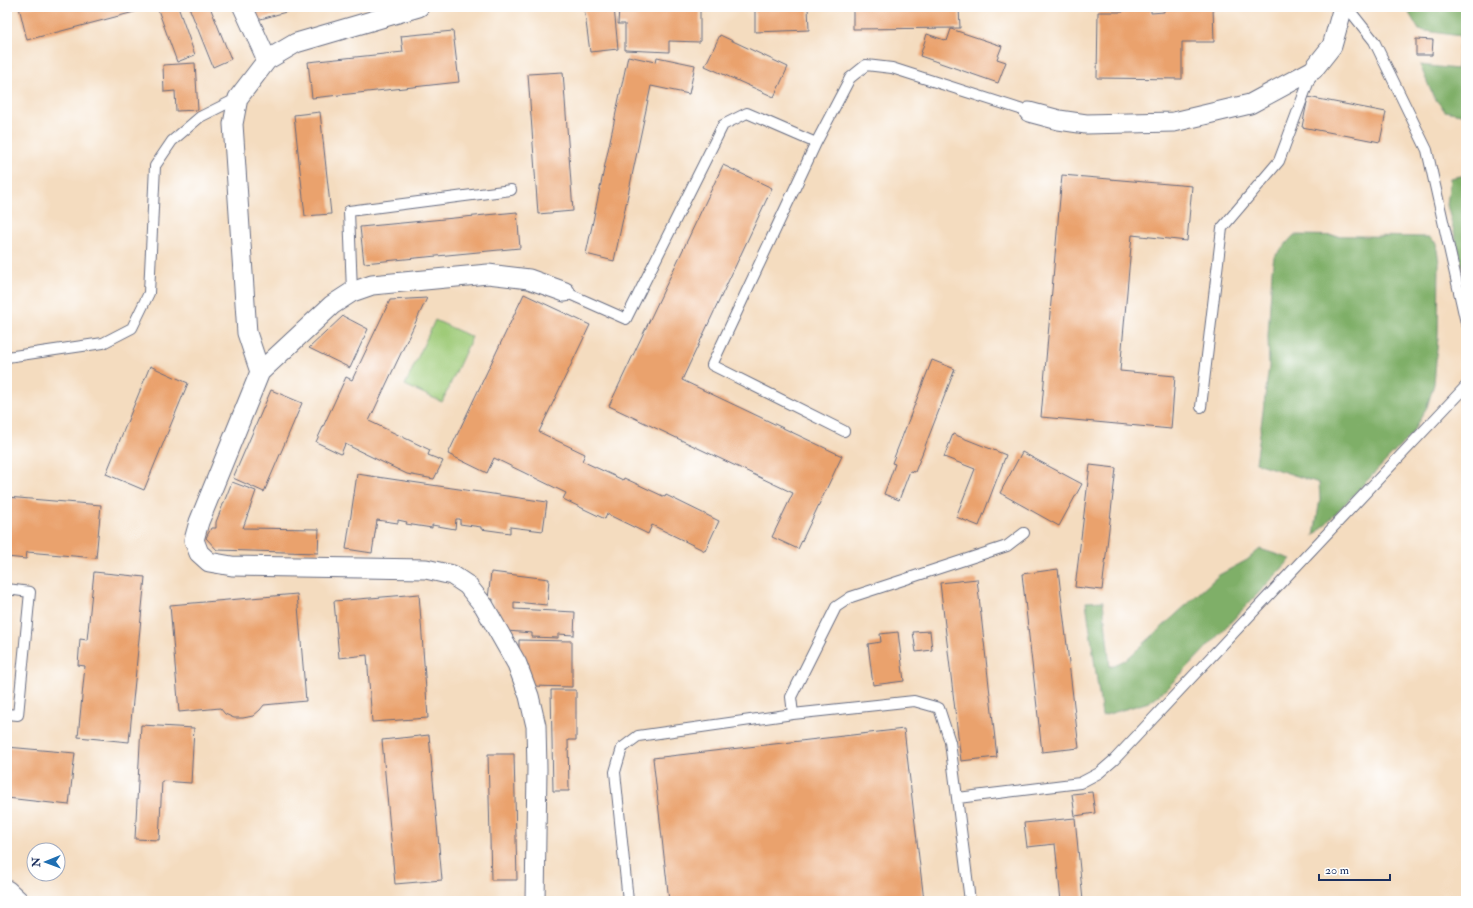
<svg xmlns="http://www.w3.org/2000/svg" width="1473" height="908" font-family="'IM FELL Double Pica',serif">
	<style>
		.green { fill: #9fcb78; stroke: #5d7d6b }
		.forest { fill: #7faf68; stroke: #4d6f63 }
		.building { fill: #eaa26d }
		.lines { fill: none; stroke-linecap: round; stroke-linejoin: round }
		.service-casing { stroke: #676c80; stroke-width: 12 }
		.minor-casing { stroke: #676c80; stroke-width: 21 }
		.service { stroke: #fff; stroke-width: 10 }
		.minor { stroke: #fff; stroke-width: 19 }
	</style>
	<rect width="100%" height="100%" fill="#fff"/>
	<filter id="ink" filterUnits="userSpaceOnUse"><feTurbulence type="fractalNoise" baseFrequency=".025" numOctaves="2"/><feDisplacementMap in="SourceGraphic" scale="8" xChannelSelector="R" yChannelSelector="G"/><feConvolveMatrix kernelMatrix="1 2 1 2 8 2 1 2 1" color-interpolation-filters="sRGB"/></filter>
	<filter id="wash" filterUnits="userSpaceOnUse"><feTurbulence type="fractalNoise" baseFrequency=".012" numOctaves="4" result="noise"/><feDisplacementMap in="SourceGraphic" scale="16" xChannelSelector="R" yChannelSelector="G"/><feGaussianBlur stdDeviation="0.9" result="paint"/><feColorMatrix in="noise" values="0 0 0 0 0 0 0 0 0 0 0 0 0 0 0 0 0 1.4 0 .05"/><feComposite in="paint" operator="in"/></filter>
	<g filter="url(#wash)">
		<rect width="100%" height="100%" fill="#f4dcbf"/>
		<path class="green" d="M435 320 472 337 442 402 405 385Z"/>
		<path class="forest" d="M1411 7H1466V115L1445 111 1433 96 1420 65 1457 69 1460 36 1419 30 1409 13Z
			M1466 175V279L1447 205 1450 178Z
			M1294 235 1429 237 1436 243 1439 263 1438 337 1434 384 1427 407 1411 435 1314 536 1320 499 1319 483 1256 463 1269 367 1268 336 1272 271 1274 257Z
			M1260 549 1291 559 1184 671 1164 691 1149 702 1102 716 1086 602 1103 601 1110 667 1127 659 1219 575 1247 560Z"/>
		<g id="blocks">
			<path class="building" d="M19 7H137L138 11 27 40Z
				M157 7H178L195 55 177 62Z
				M189 7H210L231 59 213 67Z
				M253 7H304L257 20Z
				M584 7H614L618 49 590 52Z
				M619 7H700V42L669 41V52L625 50V24H618Z
				M755 7H808L809 30 755 32Z
				M853 7H959L960 28 853 29Z
				M1123 7H1151V13L1164 12V7H1213L1214 42H1182V79L1097 78 1098 12H1123Z
				M951 29 1002 46 997 59 1006 62 998 83 920 56 927 34 947 41Z
				M453 31 459 82 312 98 308 62 403 52 401 36Z
				M720 35 788 67 774 97 705 66Z
				M1416 39 1433 40 1432 55H1416Z
				M628 56 656 62 657 57 695 65 689 94 651 86 614 261 586 254Z
				M195 63 198 110 176 111 175 91 164 92 163 65Z
				M563 72 573 211 538 214 528 74Z
				M1308 97 1386 112 1380 142 1302 127Z
				M320 112 331 214 305 216 294 115Z
				M723 165 772 188 682 380 842 456 798 549 772 537 793 493 609 406Z
				M1062 175 1192 186 1187 241 1132 235 1120 371 1175 376 1171 429 1041 417Z
				M517 212 520 248 364 263 360 227Z
				M524 294 590 325 539 432 585 454 582 461 623 480 624 478 665 497 666 495 719 521 705 551 652 525 648 534 607 514 605 519 563 499 566 493 494 458 487 473 448 454Z
				M427 298 369 421 430 450 428 455 443 461 434 479 407 474 345 444 341 454 316 442 346 377 352 380 390 300Z
				M343 316 368 329 350 368 309 348Z
				M932 360 955 369 915 472 910 471 899 500 884 494 895 464 892 463Z
				M150 366 188 383 144 490 106 474Z
				M271 390 302 403 264 492 233 478Z
				M953 434 1006 455 979 526 956 517 975 469 944 457Z
				M1022 452 1082 484 1059 526 1000 493Z
				M1090 465 1116 468 1102 590 1075 587Z
				M357 474 547 502 543 531 510 527V533L481 529V527L460 524V519H456L455 529 432 525V528L406 524 407 522 398 520V523L377 520 372 553 346 549Z
				M232 482 256 491 243 528 319 529 318 553 217 550 206 538 211 528H216V522Z
				M7 497 101 505 96 558 27 552 26 559 7 557Z
				M1058 569 1079 748 1042 752 1022 574Z
				M94 572 145 577 129 742 78 737 85 666 78 665 80 639 87 640Z
				M491 572 549 579 547 605 514 602V609L575 612 574 635 558 634V638L532 637V633L507 631 492 613 493 599H488Z
				M977 579 997 757 961 761 940 583Z
				M297 594 306 701 264 705 260 710 253 716 243 718H234L225 714 220 708 179 712 170 605Z
				M419 594 428 718 372 722 367 655 339 658 334 601Z
				M930 631 932 650 916 652 913 632Z
				M898 632 904 681 873 685 868 644 881 642 880 634Z
				M519 640 572 641V687L532 686 519 655Z
				M551 690H576V740H568L569 791H553Z
				M141 725 194 728 191 783 162 781 159 840 135 839Z
				M904 729 924 901H669L653 758Z
				M429 735 442 880 395 884 382 740Z
				M7 747 75 753 69 805 7 798Z
				M488 754H514L517 880H491Z
				M1092 792 1095 813 1075 816 1072 794Z
				M1075 818 1083 901H1061L1055 844 1027 847 1024 823Z"/>
		</g>
	</g>
	<g filter="url(#ink)">
		<use href="#blocks" fill-opacity="0" stroke="#676c80" stroke-width="1"/>
		<g class="lines">
			<defs>
				<path id="service" d="M1347 7 1374 41 1427 150 1466 323
					M816 143 712 365 844 431
					M352 292 349 211 511 190
					M565 292 626 319 723 125 747 113 816 143 850 78 866 65 892 68 1029 112
					M7 357 103 343 132 328 149 293 155 166 172 141 200 117 238 98
					M1201 407 1222 228 1279 161 1313 70
					M7 589 30 592 18 715 7 714
					M793 714 791 697 836 607 851 597 1007 546 1024 533
					M958 798 1080 783 1099 773 1114 760 1466 386
					M628 901 615 772 622 748 638 736 793 714 914 701 939 708 950 742 970 901"/>
				<path id="minor" d="M243 7 267 60
					M1029 112 1059 120 1086 124 1174 122 1250 104 1313 70 1332 46 1343 7
					M260 372 247 333 233 124 238 98 267 60 296 43 419 7
					M7 890 19 901
					M535 901 537 769 536 726 529 696 517 664 484 606 467 585 452 575 426 569 232 566 209 562 199 553 194 540 199 522 260 372 332 305 352 292 372 285 488 274 529 279 565 292"/>
			</defs>
			<use href="#service" class="service-casing"/>
			<use href="#minor" class="minor-casing"/>
			<use href="#service" class="service"/>
			<use href="#minor" class="minor"/>
		</g>
	</g>
	<rect width="1473" height="908" fill="none" stroke="#fff" stroke-width="24"/>
	<g transform="translate(46 862) rotate(269)"><circle r="19" fill="#ffffff" stroke="#a4acbf"/>
	<path d="M0-3L7 15L0 10L-7 15Z" fill="#1f6fb2"/>
	<text y="-6" font-size="11" font-weight="bold" text-anchor="middle" fill="#1b2f5e">N</text>
	</g>
	<path d="M1319 874v6h71v-6" fill="none" stroke="#1b2f5e" stroke-width="2"/>
	<text x="1325" y="874" font-size="12" fill="#1b2f5e" stroke="#ffffff" stroke-width="3" paint-order="stroke">20 m</text>
</svg>
